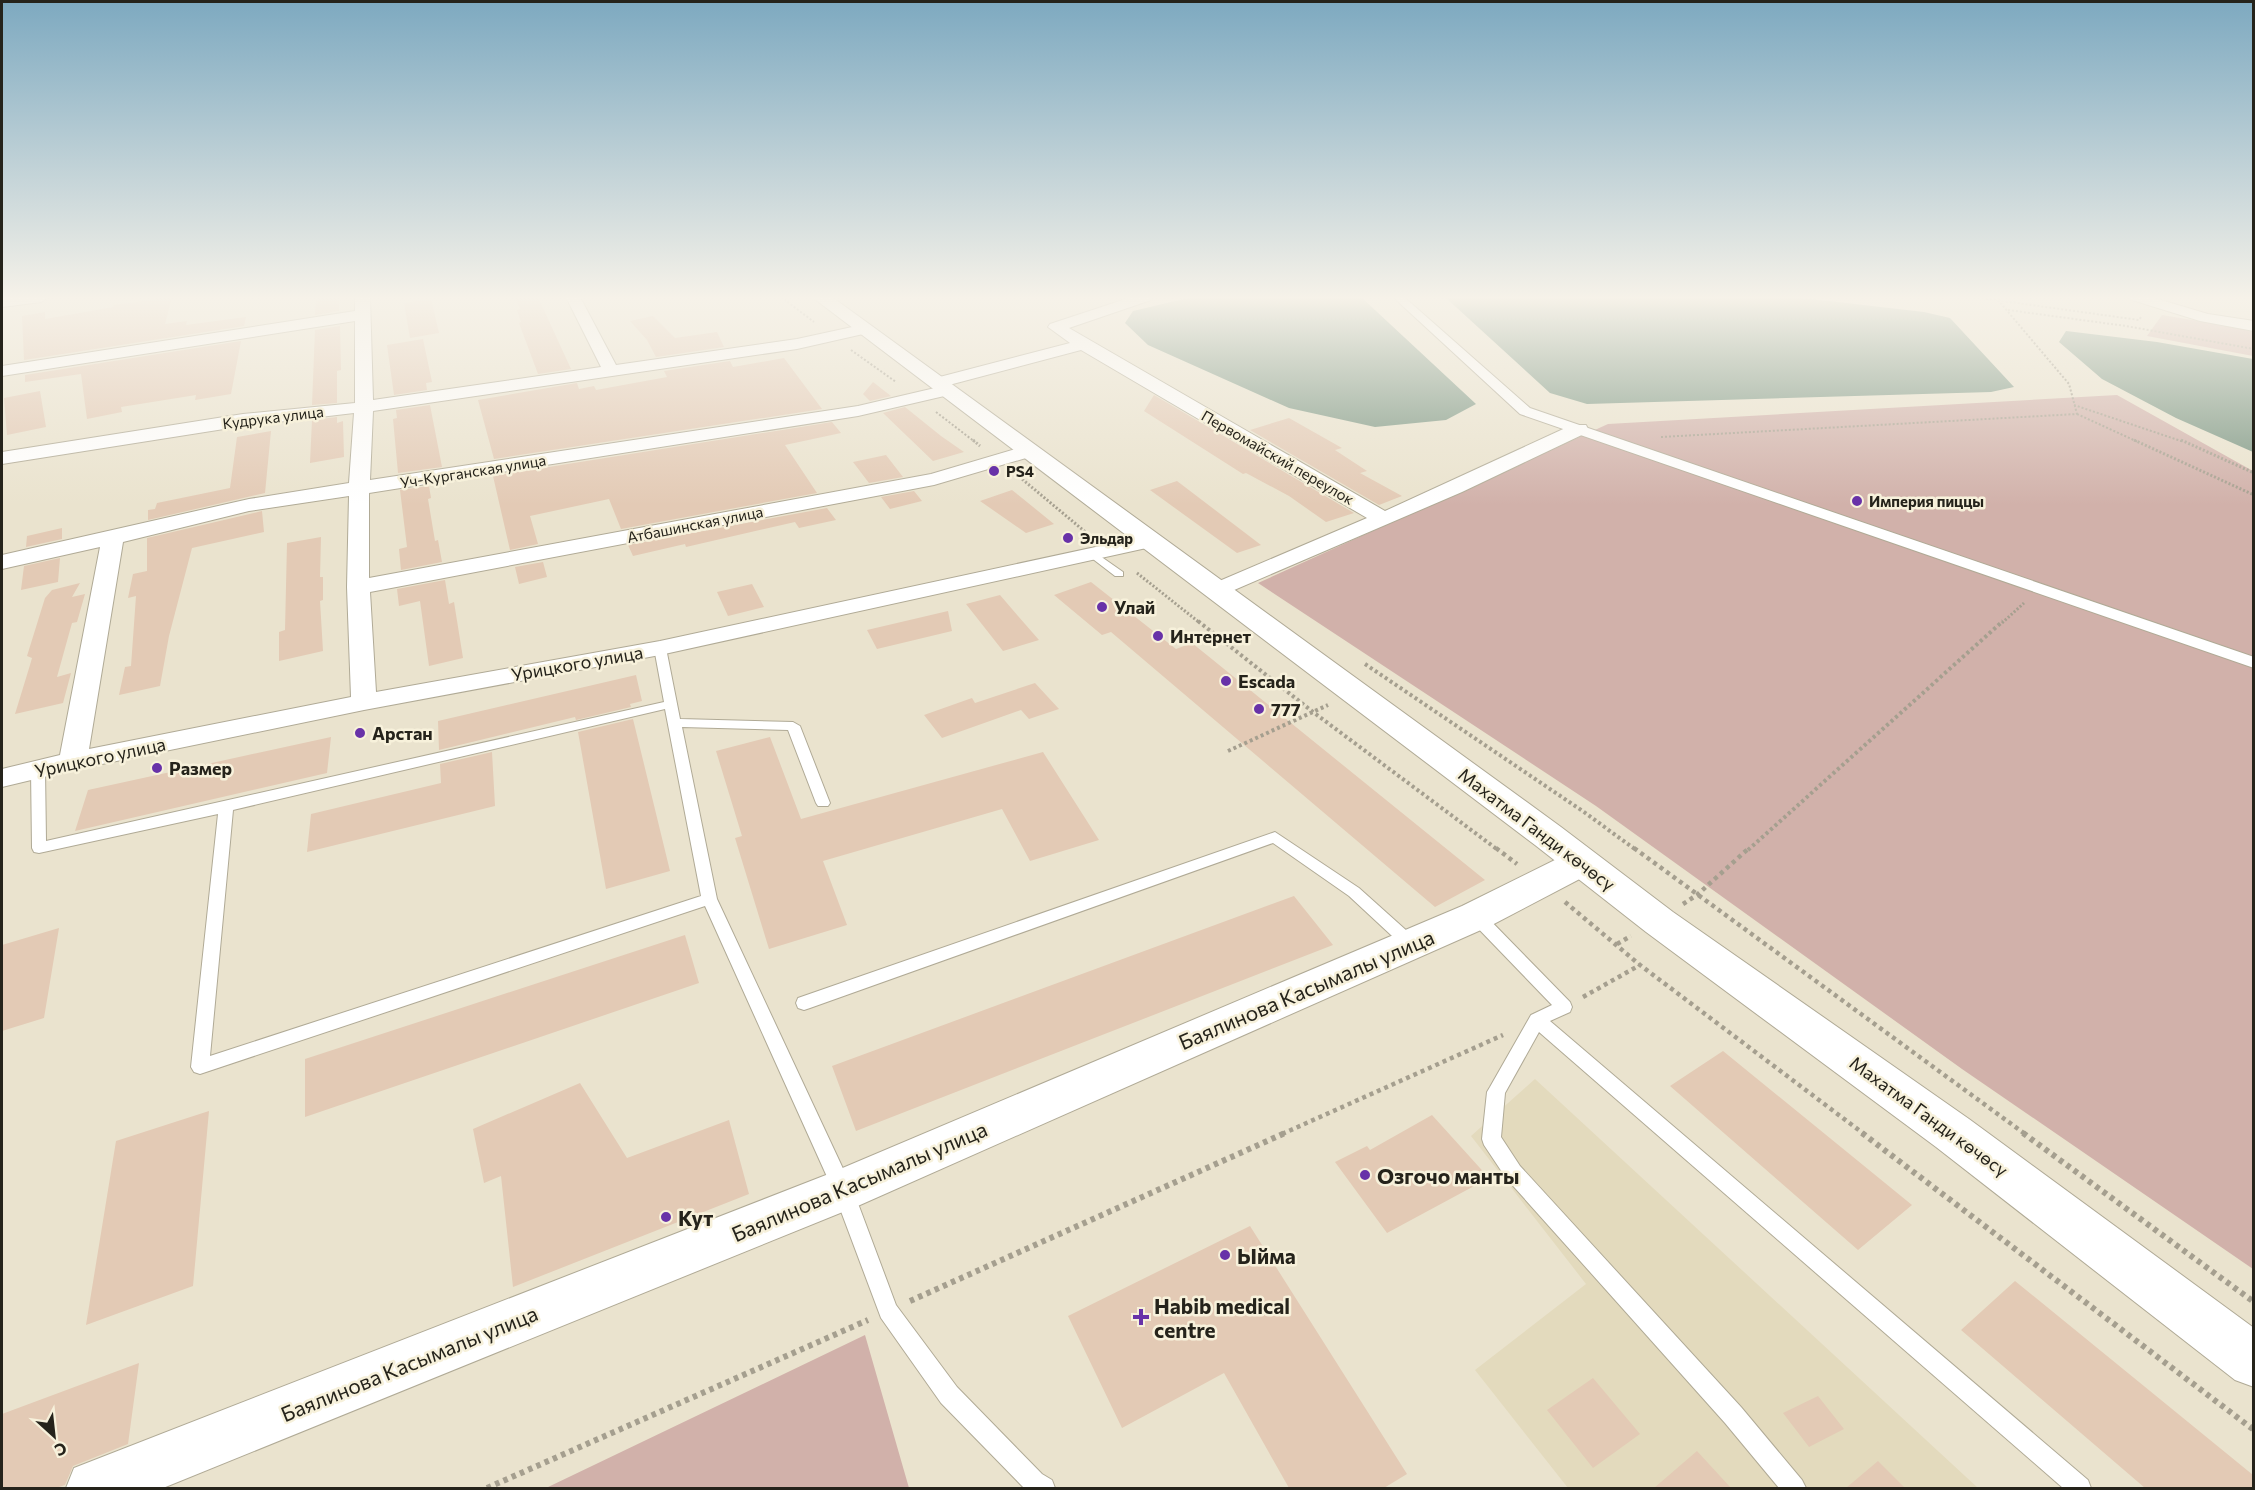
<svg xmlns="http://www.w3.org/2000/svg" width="2255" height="1490" font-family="Commissioner,sans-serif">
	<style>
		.built { fill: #e3dabd }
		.green { fill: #d1b1aa }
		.water { fill: #7e9885 }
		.building { fill: #e3cab5 }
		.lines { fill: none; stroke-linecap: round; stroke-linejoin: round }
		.service-casing { stroke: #b0aa96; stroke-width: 2 }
		.pedestrian-casing { stroke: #b0aa96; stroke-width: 2 }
		.minor-casing { stroke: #b0aa96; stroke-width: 2 }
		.secondary-casing { stroke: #b0aa96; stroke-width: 2 }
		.primary-casing { stroke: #b0aa96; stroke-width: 2 }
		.path-far4 { stroke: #a59f8f; stroke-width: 2; stroke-dasharray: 2 2; stroke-linecap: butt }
		.path-far3 { stroke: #a59f8f; stroke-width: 3; stroke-dasharray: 2 2; stroke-linecap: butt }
		.path-far2 { stroke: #a59f8f; stroke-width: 4; stroke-dasharray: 3 3; stroke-linecap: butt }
		.path-far1 { stroke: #a59f8f; stroke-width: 4.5; stroke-dasharray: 4 4; stroke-linecap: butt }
		.path { stroke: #a59f8f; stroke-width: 6; stroke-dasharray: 4.5 4.5; stroke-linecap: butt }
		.service { fill: #fff; fill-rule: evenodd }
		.pedestrian { fill: #fff; fill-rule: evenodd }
		.minor { fill: #fff; fill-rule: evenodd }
		.secondary { fill: #fff; fill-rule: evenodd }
		.primary { fill: #fff; fill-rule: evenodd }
		.poi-dot { fill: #6832a8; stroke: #f7f1db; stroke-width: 2 }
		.labels { text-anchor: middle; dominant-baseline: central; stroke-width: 5; stroke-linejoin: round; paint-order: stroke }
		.far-street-label { font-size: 15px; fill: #25231b; stroke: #f7f1db }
		.far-poi-label { font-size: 15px; font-weight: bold; fill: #25231b; stroke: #f7f1db; text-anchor: start }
		.poi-label { font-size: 18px; font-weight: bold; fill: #25231b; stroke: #f7f1db; text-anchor: start }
		.street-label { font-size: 18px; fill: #25231b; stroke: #f7f1db }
		.near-street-label { font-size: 21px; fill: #25231b; stroke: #f7f1db }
		.near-poi-label { font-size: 21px; font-weight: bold; fill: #25231b; stroke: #f7f1db; text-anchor: start }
	</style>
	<rect width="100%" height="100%" fill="#eae3ce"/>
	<path class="built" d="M1535 1079 1978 1488H1568L1475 1370 1586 1284 1471 1136Z"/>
	<path class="green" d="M2162 315 2253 330V356L2147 336Z
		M2117 395 2253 471V1269L1962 1069 1596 806 1258 583 1608 424Z
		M865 1335 909 1488H546Z"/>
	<path class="water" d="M1192 297H1361L1476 404 1446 420 1375 427 1289 408 1148 345 1125 323 1133 311Z
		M1445 297H1794L1924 312 1950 318 2014 387 1991 392 1587 404 1550 393Z
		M2066 331 2157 342 2253 359V452L2176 418 2102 379 2059 342Z"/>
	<path class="building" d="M172 297 165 324 187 321 186 325 246 317 244 326 24 360 22 316 45 312V319L114 307 113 305Z
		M339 297V311L315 315 316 298Z
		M515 297H538L571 369 538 374 519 323 521 322 517 310 520 309Z
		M431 299 439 333 410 338 404 303Z
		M653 316 675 338 717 332 724 347 656 357 647 340 630 321Z
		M340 326 341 370 337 371V403L312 405 315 330Z
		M423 339 432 382 426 383 427 390 394 395 387 345Z
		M241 341 231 394 195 400 196 395 121 407 122 412 87 419 81 374 25 382V375Z
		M784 358 822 409 494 459 478 400 577 383 579 389 594 386 596 390 667 377 664 371 730 361 733 367Z
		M873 382 891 396 870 401 863 394Z
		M40 391 46 427 7 435 4 398Z
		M1154 395 1354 513 1326 522 1289 496 1246 473 1243 474 1144 411Z
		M430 405 442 467 398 473 393 419 397 418 396 410Z
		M905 407 941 436 964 452 933 461 883 413Z
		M337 417V423L343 421 344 457 310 463 312 420Z
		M1289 418 1342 448 1335 450 1367 471 1360 473 1402 496 1379 505 1250 430Z
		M832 422 841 433 785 445 817 493 621 529 609 499 530 516 538 544 510 550 493 476Z
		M271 431 265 493 148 520V510L155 509 157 503 230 488 237 437Z
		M886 455 903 477 869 483 853 462Z
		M1177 481 1261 545 1237 553 1150 490Z
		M429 486 431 498 428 499 435 541 438 540 442 562 401 570 399 549 407 547 400 490Z
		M1012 490 1022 498 1054 524 1026 533 980 501Z
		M914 491 922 501 890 509 881 497Z
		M827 508 836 520 799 528 795 522 686 547 685 544 633 556 628 545Z
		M262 511 264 532 192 548 169 636 160 686 119 695 125 667 131 666 136 596 128 598 133 574 147 571V538Z
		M62 528V539L26 547 27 536Z
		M321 537 320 577H323V600L320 601 323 651 279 661V632L285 630 287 543Z
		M60 558 58 582 21 590 24 566Z
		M543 562 547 577 519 584 515 567Z
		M445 580 449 604 454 602 463 658 429 666 420 601 399 606 397 589Z
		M1091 582 1176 649 1192 643 1485 880 1435 907 1111 632 1102 635 1054 595Z
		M80 583 72 597 85 594 77 622 72 623 57 677 71 673 63 703 15 714 30 665 32 658 27 656 45 598 52 590Z
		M752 584 764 607 728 616 717 592Z
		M1000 595 1018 616 1039 640 1003 651 966 604Z
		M948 611 952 631 877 649 867 630Z
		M636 675 642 701 630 704 631 707 576 720 575 717 439 750 438 721Z
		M1035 683 1059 709 1029 719 1021 710 942 738 924 715 972 698 975 703Z
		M633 719 670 871 606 889 578 732Z
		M331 737 327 773 75 831 88 790Z
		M770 737 801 819 1043 752 1099 840 1030 861 1002 809 823 861 847 925 769 949 735 838 742 836 716 751Z
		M492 752 495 806 307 852 311 814 441 783 440 764Z
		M1294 896 1333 945 856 1131 832 1066Z
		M59 928 44 1018 2 1031V945Z
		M685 935 699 983 305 1117V1059Z
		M1723 1051 1912 1205 1858 1250 1670 1086Z
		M580 1083 627 1158 729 1120 749 1194 513 1287 501 1176 484 1183 473 1129Z
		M209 1111 193 1286 86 1325 116 1141Z
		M1432 1115 1489 1178 1387 1233 1335 1162 1367 1146 1370 1150Z
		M1250 1226 1407 1474 1384 1488H1289L1224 1373 1122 1428 1068 1316Z
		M2015 1281 2253 1475V1488H2145L1961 1330Z
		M139 1363 128 1444 73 1466 65 1485 56 1488H2V1414Z
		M1593 1378 1640 1434 1593 1468 1547 1410Z
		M1818 1396 1844 1429 1809 1447 1783 1413Z
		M1697 1451 1731 1488H1654Z
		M1878 1461 1905 1488H1846Z"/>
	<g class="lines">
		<defs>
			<path id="service" d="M1093 551 1123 572V576H1115L1089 556 1088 554Z
				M660 644 666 648 680 719 793 722 800 726 830 803 828 806H818L816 803 788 730 682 727 717 899 853 1190 896 1305 957 1387 1042 1474 1052 1480 1055 1488H1024L941 1403 881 1318 833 1190 705 906 200 1074 194 1072 191 1067 218 814 39 853 34 852 32 848 31 770 33 767 38 766 45 770 46 841 664 702 654 648ZM665 709 701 896 210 1056 233 810Z
				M1275 832 1359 888 1417 940 1419 944 1417 948 1411 950 1405 948 1349 896 1273 843 810 1008 804 1010 798 1008 796 1003 798 998Z
				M1476 910 1482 912 1570 1002 1572 1007 1570 1012 1550 1021 2088 1480 2091 1488H2063L1539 1032 1505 1093 1501 1137 1520 1166 1741 1407 1802 1480 1806 1488H1779L1725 1423 1506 1178 1484 1145 1482 1139 1487 1092 1490 1087 1531 1015 1552 1005 1470 920 1468 916 1470 912Z"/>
			<path id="pedestrian" d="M1393 297H1404L1530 408 2254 657V668L1520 414Z"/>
			<path id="minor" d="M2 297H49L41 302 2 307Z
				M355 297H370L373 400 601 367 566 297H580L616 365 797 339 866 324 874 329 872 332 797 349 373 411 370 480 858 406 935 388 929 383 932 379 1070 343 1048 327 1050 324 1132 297H1154L1151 300 1069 328 1385 511 1572 425H1586L1588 429 1586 433 1462 492 1218 597 1210 595 1207 590 1210 585 1367 518 1081 350 949 385 956 390 953 394 858 416 369 493V578L931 474 1029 445 1036 447 1039 451 1036 455 934 485 370 592 376 692 660 641 1151 535 1159 536 1162 541 1159 546 1151 547 660 655 364 710 73 770 2 787V769L60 755 100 547 2 569V555L249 499 349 483 354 413 243 426 2 464V452L243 414 355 403V321L2 376V366L355 311ZM349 496 347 587 351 697 89 749 123 542 249 511Z
				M2129 297H2151L2208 314 2254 321V331L2200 321 2132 300Z"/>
			<path id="secondary" d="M1580 850 1593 854 1598 863 1593 872 1490 926 860 1205 163 1488H66L74 1468 826 1175 1462 906 1567 854Z"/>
			<path id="primary" d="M812 297H832L1561 827 1673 912 1969 1119 2254 1328V1387L2235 1380 1936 1147 1646 932 1535 845Z"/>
		</defs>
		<use href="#service" class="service-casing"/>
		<use href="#pedestrian" class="pedestrian-casing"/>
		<use href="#minor" class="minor-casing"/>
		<use href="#secondary" class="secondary-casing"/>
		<use href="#primary" class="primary-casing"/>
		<path class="path-far4" d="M781 297 814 322
			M1974 297 2139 320 2141 317
			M2008 310 2126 326 2254 349
			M851 350 896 382
			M2074 405 2184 442
			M936 412 975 442
			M2077 414 2138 442
			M1661 437 2077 414 2069 384 1998 300"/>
		<path class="path-far3" d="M973 440 980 446
			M2134 440 2254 495
			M2181 440 2254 473
			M1016 474 1089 535
			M1137 573 1200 623
			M2002 623 2024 603"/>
		<path class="path-far2" d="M1198 621 1313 712 1498 850
			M1365 664 1584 812 1636 850
			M1228 751 1328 705
			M1748 850 2003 621"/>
		<path class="path-far1" d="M1496 848 1517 864
			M1634 848 2025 1134
			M1565 902 1640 965 1864 1134
			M1683 904 1697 895 1749 848
			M1617 944 1631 936
			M1583 997 1640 965
			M1282 1134 1503 1035"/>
		<path class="path" d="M1862 1133 2254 1430
			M2023 1133 2254 1302
			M910 1301 1285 1133
			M487 1488 868 1320"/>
		<use href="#service" class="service"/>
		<use href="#pedestrian" class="pedestrian"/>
		<use href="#minor" class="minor"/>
		<use href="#secondary" class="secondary"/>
		<use href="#primary" class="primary"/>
	</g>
	<linearGradient id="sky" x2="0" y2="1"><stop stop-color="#7da9c0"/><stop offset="0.59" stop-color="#f6f2e9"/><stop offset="1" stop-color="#f6f2e9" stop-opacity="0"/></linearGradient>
	<rect width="2255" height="505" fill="url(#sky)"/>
	<g class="poi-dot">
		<circle cx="994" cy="471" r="6"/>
		<circle cx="1857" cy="501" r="6"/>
		<circle cx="1068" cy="538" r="6"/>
		<circle cx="1102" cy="607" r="6"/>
		<circle cx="1158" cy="636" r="6"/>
		<circle cx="1226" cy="681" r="6"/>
		<circle cx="1259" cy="709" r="6"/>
		<circle cx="360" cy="733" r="6"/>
		<circle cx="157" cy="768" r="6"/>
		<circle cx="1365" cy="1175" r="6"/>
		<circle cx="666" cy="1217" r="6"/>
		<circle cx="1225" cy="1255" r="6"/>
		<path d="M1138 1308h6v6h6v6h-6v6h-6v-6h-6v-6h6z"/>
	</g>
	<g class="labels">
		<g class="far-street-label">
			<text transform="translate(273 417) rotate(-7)">Кудрука улица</text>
			<text transform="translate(1278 457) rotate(30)">Первомайский переулок</text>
			<text transform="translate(473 471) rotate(-9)">Уч-Курганская улица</text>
			<text transform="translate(695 524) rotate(-11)">Атбашинская улица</text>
		</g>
		<g class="far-poi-label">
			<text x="1006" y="471">PS4</text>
			<text x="1869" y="501">Империя пиццы</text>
			<text x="1080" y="538">Эльдар</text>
		</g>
		<g class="poi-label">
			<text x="1114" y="607">Улай</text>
			<text x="1170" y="636">Интернет</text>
			<text x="1238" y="681">Escada</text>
			<text x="1271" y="709">777</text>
			<text x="372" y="733">Арстан</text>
			<text x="169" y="768">Размер</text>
		</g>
		<g class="street-label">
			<text transform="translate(577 663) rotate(-10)">Урицкого улица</text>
			<text transform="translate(100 757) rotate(-12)">Урицкого улица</text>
			<text transform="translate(1537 829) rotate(37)">Махатма Ганди көчөсү</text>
			<text transform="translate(1929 1116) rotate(36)">Махатма Ганди көчөсү</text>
		</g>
		<g class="near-street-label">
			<text transform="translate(1306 989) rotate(-23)">Баялинова Касымалы улица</text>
			<text transform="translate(859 1181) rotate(-23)">Баялинова Касымалы улица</text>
			<text transform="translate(409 1363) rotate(-22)">Баялинова Касымалы улица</text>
		</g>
		<g class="near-poi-label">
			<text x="1377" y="1175">Озгочо манты</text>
			<text x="678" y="1217">Кут</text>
			<text x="1237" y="1255">Ыйма</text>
			<text x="1154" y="1305">Habib medical<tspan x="1154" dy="24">centre</tspan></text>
		</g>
	</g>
	<rect width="2255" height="1490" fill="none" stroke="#25231b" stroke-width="6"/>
	<g transform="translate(54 1436) rotate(153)" stroke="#f7f1db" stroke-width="4.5" paint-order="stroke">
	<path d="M0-4.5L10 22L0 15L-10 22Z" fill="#25231b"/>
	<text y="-9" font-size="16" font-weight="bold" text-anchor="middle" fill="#25231b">С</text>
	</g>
</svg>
